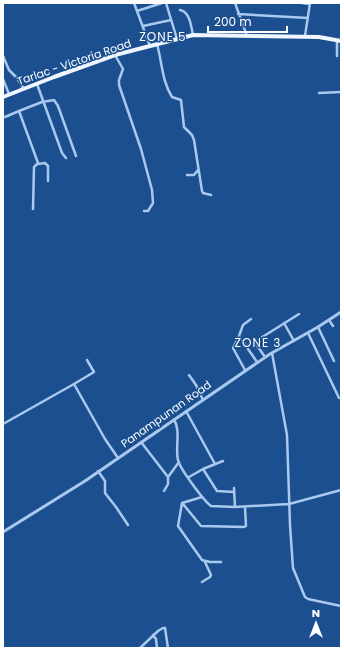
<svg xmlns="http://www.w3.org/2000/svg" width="344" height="651" font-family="Poppins,sans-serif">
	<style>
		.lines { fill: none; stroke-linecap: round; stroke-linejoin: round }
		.minor { stroke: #a9c9ee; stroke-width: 2.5 }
		.tertiary { stroke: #a9c9ee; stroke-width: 3 }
		.primary { stroke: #f0f6ff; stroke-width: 4 }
		.labels { text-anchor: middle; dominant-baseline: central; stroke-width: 3; stroke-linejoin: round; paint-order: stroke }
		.street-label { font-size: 11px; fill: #fff; stroke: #1b4f8f }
		.neighbourhood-label { font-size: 12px; letter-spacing: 1px; fill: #fff; stroke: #1b4f8f }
	</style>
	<rect width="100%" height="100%" fill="#1b4f8f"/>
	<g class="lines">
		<path class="minor" d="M134 3 150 46
			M166 3 177 39
			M235 3 247 36
			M302 3 309 4
			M180 10C190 12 191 26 193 35
			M137 11 162 3
			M238 14 308 18
			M143 26 171 20
			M305 36 310 3
			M157 44C162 62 162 81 172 97L181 100 184 127 192 135 194 140 202 191 203 193 211 195
			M115 55 123 69 119 80V85L141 149 152 190 153 203 148 211H144
			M3 56 9 70 17 78 24 89
			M337 56V40
			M3 79 9 94
			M37 84 62 153 66 158
			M319 93 341 92
			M5 117 19 111
			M38 164 45 163 48 166V181
			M187 175H194L198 170
			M33 209 34 167 38 163 19 111 42 102 54 100 58 106 76 156
			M329 320 333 326
			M284 323 294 341
			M318 327 334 361
			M308 333 339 398
			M239 336 243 325 251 319
			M272 353 287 435 290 525 293 568 305 597 308 599 341 606
			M265 357 256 344V341L299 314
			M87 360 94 372 74 384 105 439 118 458
			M245 370 233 348 239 336 257 362
			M189 375 196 385 203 400
			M186 411 215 464
			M174 420C181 430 175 448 178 460 180 469 204 501 211 506L235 507 289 504 341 490
			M3 424 74 384
			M141 442 168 477
			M203 469 223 461
			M98 471 105 481V493L116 507 128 525
			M189 477 203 469 217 491 234 492
			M234 488 235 507
			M164 491 168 484V477L179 462
			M202 497 182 503 178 526 202 560 210 562H221
			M183 504 201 526 244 527 246 526 245 507
			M202 582 210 577 211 575 205 562
			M153 635 156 639 157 648
			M140 648 158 631 163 628H165L168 648"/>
		<path class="tertiary" d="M3 532 85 481 270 354 318 327 341 312"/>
		<path class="primary" d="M3 97 54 77 115 55 193 35 319 37 341 41"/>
	</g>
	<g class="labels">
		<g class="street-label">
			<text transform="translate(74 62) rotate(-19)">Tarlac - Victoria Road</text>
			<text transform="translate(166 414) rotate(-35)">Panampunan Road</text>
		</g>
		<g class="neighbourhood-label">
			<text x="163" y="36">ZONE 5</text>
			<text x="258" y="342">ZONE 3</text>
		</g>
	</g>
	<rect width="344" height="651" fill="none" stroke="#ffffff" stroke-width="8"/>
	<g transform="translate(316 623)" stroke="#1b4f8f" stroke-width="3" paint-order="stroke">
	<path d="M0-3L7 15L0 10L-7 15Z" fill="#ffffff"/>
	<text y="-6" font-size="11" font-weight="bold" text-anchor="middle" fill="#ffffff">N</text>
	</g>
	<path d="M208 26v6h79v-6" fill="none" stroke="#ffffff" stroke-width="2"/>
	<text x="214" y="26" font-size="12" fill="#ffffff" stroke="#1b4f8f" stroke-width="3" paint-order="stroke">200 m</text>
</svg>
